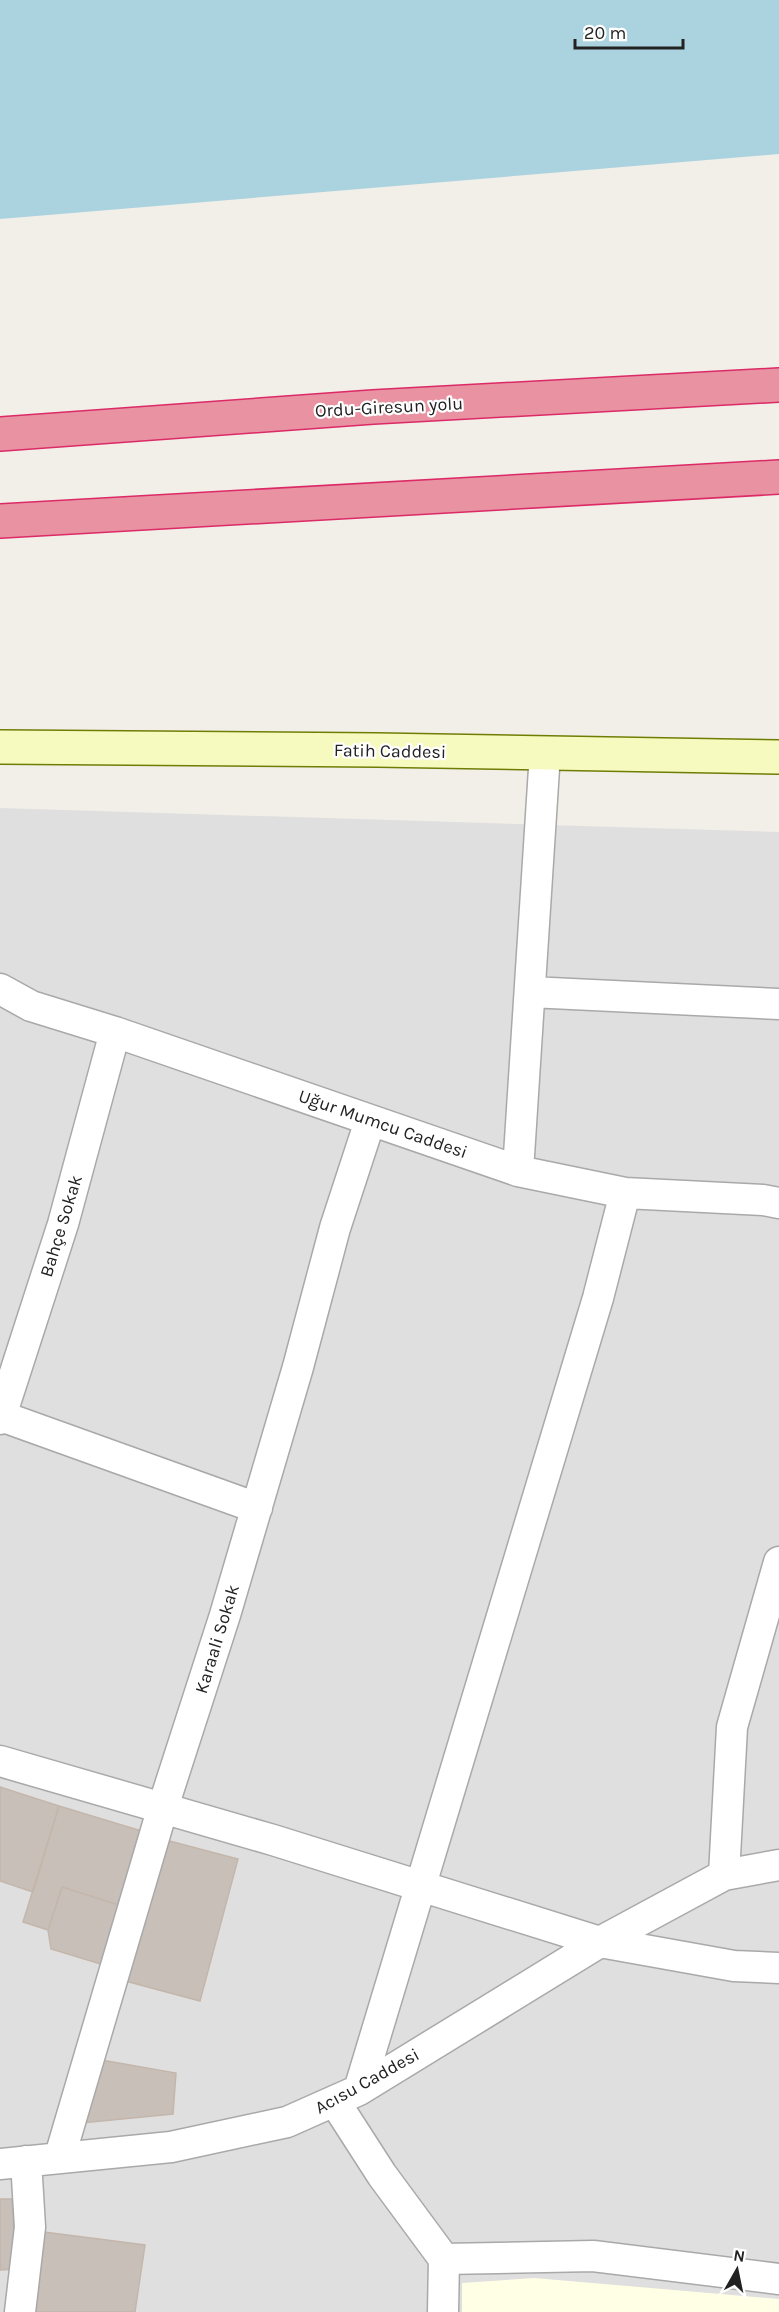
<svg xmlns="http://www.w3.org/2000/svg" width="779" height="2312" font-family="Karla,sans-serif">
	<style>
		.residential { fill: #e0dfdf }
		.education { fill: #ffffe5 }
		.water { fill: #aad3df }
		.building { fill: #c7bfb8; stroke: #c4b6ab; stroke-width: 1.5 }
		.lines { fill: none; stroke-linecap: round; stroke-linejoin: round }
		.street-casing { stroke: #a9a9a9; stroke-width: 33 }
		.secondary-casing { stroke: #707d05; stroke-width: 36 }
		.highway-casing { stroke: #dc2a67; stroke-width: 36 }
		.street { stroke: #fff; stroke-width: 30 }
		.secondary { stroke: #f7fabf; stroke-width: 33 }
		.highway { stroke: #e892a2; stroke-width: 33 }
		.labels { text-anchor: middle; dominant-baseline: central; stroke-width: 4.5; stroke-linejoin: round; paint-order: stroke }
		.street-label { font-size: 18px; fill: #222; stroke: #fff }
	</style>
	<rect width="100%" height="100%" fill="#f2efe9"/>
	<path class="residential" d="M0 808 779 832V2312H0Z"/>
	<path class="education" d="M534 2278 779 2299V2312H462V2283Z"/>
	<path class="water" d="M0 0H779V154L0 219Z"/>
	<path class="building" d="M0 1787 59 1806 33 1892 0 1881Z
		M59 1806 145 1832 122 1906 62 1887 48 1930 23 1922Z
		M162 1839 238 1859 200 2001 125 1981Z
		M62 1887 122 1906 104 1965 51 1949 48 1930Z
		M96 2059 176 2073 173 2114 82 2123Z
		M0 2199H12L16 2269 0 2270Z
		M44 2232 145 2245 135 2312H36Z"/>
	<g class="lines">
		<defs>
			<path id="street" d="M0 989 31 1006 115 1032 518 1171 625 1193 763 1200 779 1203
				M530 992 779 1004
				M518 1171 545 753
				M1 1416 257 1508
				M0 1419 63 1224 115 1032
				M0 1761 273 1840 600 1942 734 1966 779 1968
				M724 1875 732 1727 779 1562
				M359 2090 598 1298 625 1193
				M335 2102 382 2175 444 2259 443 2312
				M60 2156 163 1807 225 1615 298 1367 335 1228 370 1121
				M0 2164 171 2147 287 2122 359 2090 600 1942 724 1875 779 1865
				M444 2259 593 2256 779 2279
				M20 2312 30 2227 26 2161"/>
			<path id="secondary" d="M0 747 377 750 779 757"/>
			<path id="highway" d="M0 434 373 407 779 385
				M0 521 779 477"/>
		</defs>
		<use href="#street" class="street-casing"/>
		<use href="#secondary" class="secondary-casing"/>
		<use href="#highway" class="highway-casing"/>
		<use href="#street" class="street"/>
		<use href="#secondary" class="secondary"/>
		<use href="#highway" class="highway"/>
	</g>
	<g class="labels">
		<g class="street-label">
			<text transform="translate(389 407) rotate(-3)">Ordu-Giresun yolu</text>
			<text transform="translate(390 751) rotate(1)">Fatih Caddesi</text>
			<text transform="translate(383 1124) rotate(19)">Uğur Mumcu Caddesi</text>
			<text transform="translate(61 1226) rotate(-73)">Bahçe Sokak</text>
			<text transform="translate(217 1639) rotate(-73)">Karaali Sokak</text>
			<text transform="translate(367 2081) rotate(-29)">Acısu Caddesi</text>
		</g>
	</g>
	<g transform="translate(737 2270) rotate(9)" stroke="#ffffff" stroke-width="4.5" paint-order="stroke">
	<path d="M0-4.5L10 22L0 15L-10 22Z" fill="#222222"/>
	<text y="-9" font-size="16" font-weight="bold" text-anchor="middle" fill="#222222">N</text>
	</g>
	<path d="M575 39v9h108v-9" fill="none" stroke="#222222" stroke-width="3"/>
	<text x="584" y="39" font-size="18" fill="#222222" stroke="#ffffff" stroke-width="4.5" paint-order="stroke">20 m</text>
</svg>
